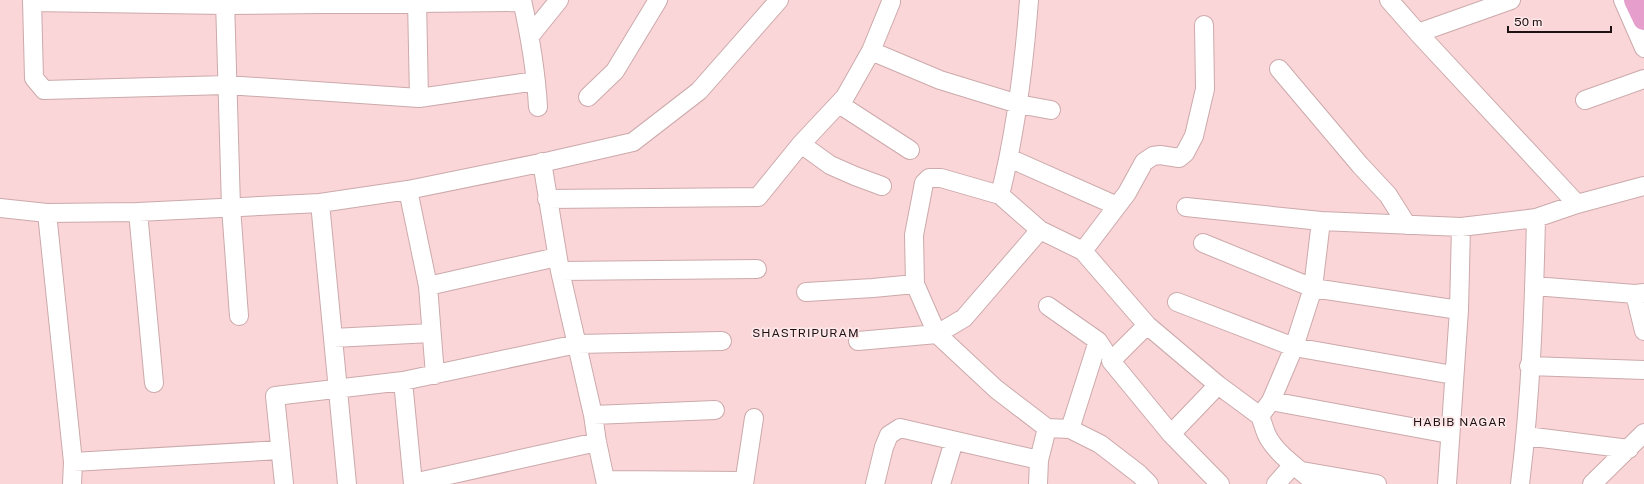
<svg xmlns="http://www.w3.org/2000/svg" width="1644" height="484" font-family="'Public Sans',sans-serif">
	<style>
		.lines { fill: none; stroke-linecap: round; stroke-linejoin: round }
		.minor-casing { stroke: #cca9ab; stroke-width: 20 }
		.highway-casing { stroke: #fff; stroke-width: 24 }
		.minor { stroke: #fff; stroke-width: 18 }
		.highway { stroke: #e69fcd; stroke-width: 22 }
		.labels { text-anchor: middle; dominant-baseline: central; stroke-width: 3.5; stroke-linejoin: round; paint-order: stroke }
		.neighbourhood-label { font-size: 12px; letter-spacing: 1px; fill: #1d1112; stroke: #fee7e8 }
	</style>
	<rect width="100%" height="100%" fill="#fad6d8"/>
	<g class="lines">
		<defs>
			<path id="minor" d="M32 0 34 78 44 90 227 85 419 98 536 81
				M225 0 231 207 239 316
				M417 0 419 98
				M522 0C530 36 536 71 538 107
				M1389 0 1418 33 1577 204
				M1623 0 1644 48
				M32 2 225 5 522 2
				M1418 33 1511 0
				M530 36 559 0
				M871 51 940 80 1018 104 1051 110
				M1279 69 1360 165 1388 195 1407 225
				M588 97 615 71 658 0
				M1585 100 1644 79
				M839 104 910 150
				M801 144 830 165 855 176 882 186
				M1009 158 1117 206
				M542 162 560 271 593 415 597 442 606 484
				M408 190 428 286 435 375
				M1000 195C1016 131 1024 66 1029 0
				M547 199 758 197 801 144 845 97 871 51 891 2
				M320 203 347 484
				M1186 207 1321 221 1461 227 1536 218 1577 204 1644 186
				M0 208 47 213 138 212 320 203 408 190 550 161 633 142 699 91 779 0
				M138 212 154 383
				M47 213 73 462 72 484
				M1203 243 1313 288 1459 310
				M1083 251 1127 193 1144 162 1153 156 1160 155 1179 158 1185 153 1194 136 1205 89 1204 25
				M560 271 757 269
				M428 286 557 257
				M1534 286 1635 294 1644 293
				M806 292 873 288 915 284
				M1635 294 1644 331
				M1177 302 1294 347 1453 375
				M1048 306 1098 341 1104 350
				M1147 325 1111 361 1171 434 1220 484
				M333 338 431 333
				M858 341 937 334 964 318 1040 230
				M1529 366 1644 370
				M403 381 413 484
				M1271 401 1449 434
				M593 415 715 410
				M1070 429 1098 341
				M1171 434 1218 385
				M1526 436 1629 449
				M73 462 280 450
				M1302 471 1377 484
				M606 480 744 481
				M413 483 597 442
				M284 484 275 396 403 381 577 344 722 341
				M744 484 754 418
				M875 484 884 447 889 435 900 428 1039 460
				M941 484 954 441
				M1038 484 1039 460 1047 428
				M1149 484 1139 474 1100 444 1070 429 1047 428 996 389 937 334 915 284 914 235 924 183 929 178H941L1000 195 1040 230 1083 251 1147 325 1218 385 1260 416
				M1276 484 1292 466
				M1316 484C1301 470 1279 456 1269 439 1265 433 1263 423 1260 416L1271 401 1294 347 1313 288 1321 221
				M1447 484 1459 310 1461 227
				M1520 484C1531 396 1534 307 1536 218
				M1592 484 1644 433"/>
			<path id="highway" d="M1635 0 1644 19"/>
		</defs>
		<use href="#minor" class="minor-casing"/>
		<use href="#highway" class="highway-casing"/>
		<use href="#minor" class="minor"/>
		<use href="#highway" class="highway"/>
	</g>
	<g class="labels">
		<g class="neighbourhood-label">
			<text x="806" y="333">SHASTRIPURAM</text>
			<text x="1460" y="422">HABIB NAGAR</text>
		</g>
	</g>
	<path d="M1508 26v6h103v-6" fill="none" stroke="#1d1112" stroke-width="2"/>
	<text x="1514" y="26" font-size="12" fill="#1d1112" stroke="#fee7e8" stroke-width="3" paint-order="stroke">50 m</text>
</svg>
